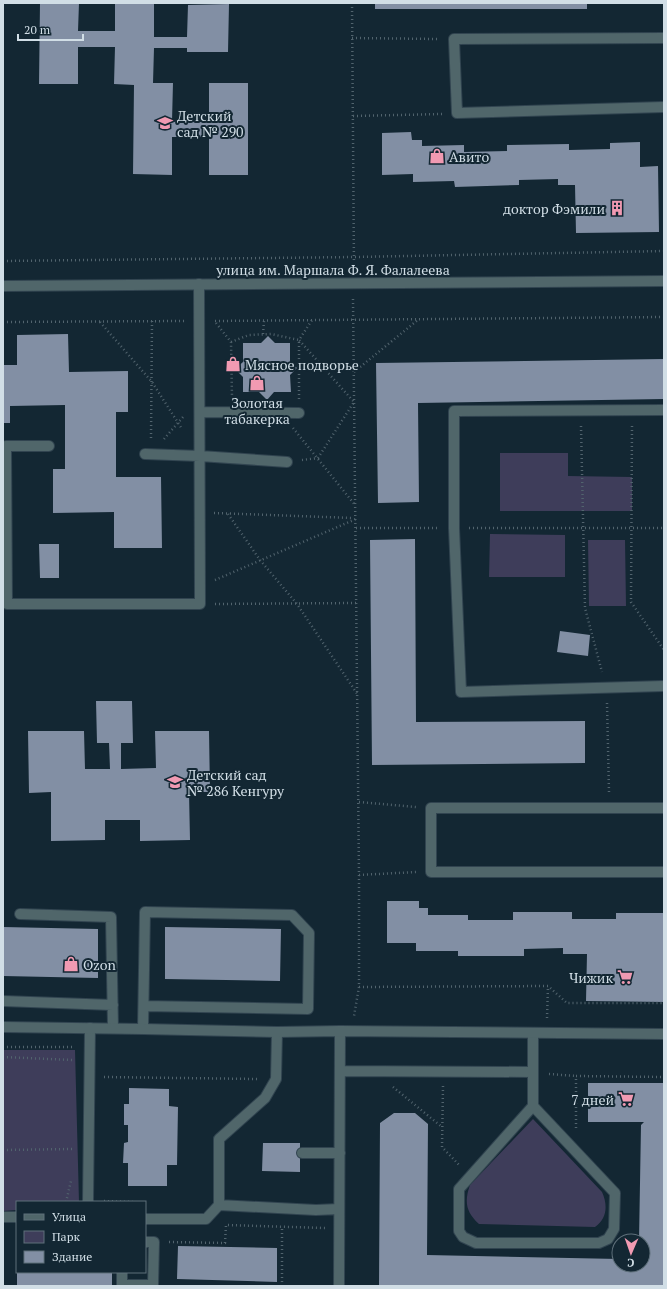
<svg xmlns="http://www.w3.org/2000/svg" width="667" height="1289" font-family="'PT Serif',serif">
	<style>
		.green { fill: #3e3d5a }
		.building { fill: #828fa4 }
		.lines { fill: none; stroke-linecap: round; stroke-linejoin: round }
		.service-casing { stroke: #314450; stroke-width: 12 }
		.minor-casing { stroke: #314450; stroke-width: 12 }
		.path { stroke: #52646e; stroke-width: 2.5; stroke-dasharray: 1 3; stroke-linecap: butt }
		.service { stroke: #50666a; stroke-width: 10 }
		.minor { stroke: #50666a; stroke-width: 10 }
		.labels { text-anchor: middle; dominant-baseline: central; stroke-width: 4; stroke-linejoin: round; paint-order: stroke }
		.poi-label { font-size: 14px; fill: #d1dee6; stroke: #132733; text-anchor: start }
		.street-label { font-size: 14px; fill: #d1dee6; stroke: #132733 }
	</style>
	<rect width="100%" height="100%" fill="#132733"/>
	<path class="green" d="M500 453H568V476L632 477V511H500Z
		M490 534 565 535V577H489Z
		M588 540H625L626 606H589Z
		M3 1050H75L79 1202H17V1210L3 1211Z
		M533 1119 602 1192C608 1205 607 1219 595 1227L479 1224C466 1212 464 1202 470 1185Z"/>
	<path class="building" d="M40 3H79L78 31H115V3H154V37H187L188 5 229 4 228 52H187V48H154L153 83H173L172 121 209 122V83H248V175H209V137H172V175L133 174 134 85 114 84 115 47H78V84H39Z
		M375 3H587V9H375Z
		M411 132 412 140H422V146L464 145V152L507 151V145L569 144V150L610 149V143L640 142V167L658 166 659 232 576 233 575 185H558V179L519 180V185L455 187 454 181 413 182V174L382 175V133Z
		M68 334 69 372 128 371V412H116V477H161L162 548H114V512L53 513V469H65V405L10 406V423H3V365H17V335Z
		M268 336 275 343H290V362L297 368 290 375 291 392H274L267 400 259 392H243V377L235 369 243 362V343H261Z
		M664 359V399L418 403 419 502 378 503 376 363Z
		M415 539 416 722 585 721V763L372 765 370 540Z
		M39 544H59V578H40Z
		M560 631 590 635 588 656 557 652Z
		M96 701H132L133 743H121V769L156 768 155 731H209L210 792H189L190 840 140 841V820H105V840L51 841V792L29 793 28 731H84L85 769H110L109 743H97Z
		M387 901H419V908H428V915H468V920H513V912H572V919H616V913H664V1002L586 1001 587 954H563V948L524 949V956H458V951H416V943H387Z
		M3 927 98 929V978L3 976Z
		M165 927 281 929 280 981 165 979Z
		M588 1083H664V1286H379L380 1123 394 1113H415L428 1124 427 1255 619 1259V1265H643V1241H639L641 1125 644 1122H588Z
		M129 1088 169 1089V1106L178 1107 177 1165H167V1186H128V1163H123L124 1143 128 1142V1125H124V1104H129Z
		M263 1143H300V1172L262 1171Z
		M178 1246 277 1248V1282L177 1279Z
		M17 1272H112V1285H17Z"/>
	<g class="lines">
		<defs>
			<path id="service" d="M664 38 454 39 457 113 664 107
				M664 410 454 411V528L461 692 664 686
				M200 412 299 413
				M49 446H6L7 604H200L199 284
				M145 454 200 456 287 462
				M664 808H431V872H664
				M20 914 111 917 113 1028
				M3 1001 113 1005
				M143 1029 145 912 292 915 309 933 308 1009 144 1006
				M340 1071 533 1072
				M533 1106 615 1193 614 1229 608 1239 599 1243H476L463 1237 459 1231V1189L533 1106V1033
				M302 1153H340
				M88 1202 90 1028
				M219 1205 316 1210 339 1209
				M3 1217H17
				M145 1219H206L219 1205V1139L265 1098 276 1079 277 1032
				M122 1272V1285H153L154 1242H145
				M339 1286 340 1031"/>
			<path id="minor" d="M3 286 664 281
				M3 1027 143 1029 277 1032 340 1031 664 1034"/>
		</defs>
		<use href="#service" class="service-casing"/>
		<use href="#minor" class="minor-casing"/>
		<path class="path" d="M352 3 354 268
			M352 38 438 39
			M353 116 442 114
			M3 261 354 257 664 251
			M353 299 359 875V987L354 1016
			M215 321 664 317
			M3 322 184 321
			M100 322 152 382 182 429
			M216 323 231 342 232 397
			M263 334 264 321
			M231 342 249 335 271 334 299 340V399
			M354 372 419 319
			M581 426 585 608 602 672
			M632 426 631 602 664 650
			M293 428 355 505
			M151 438 152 321
			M164 439 183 417
			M302 460 318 458 354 402 299 340 312 320
			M214 513 353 518
			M228 514 260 560 297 604 358 695
			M356 528H440
			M469 528H664
			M215 580 356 519
			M215 604 357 603
			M607 703 609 792
			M359 802 416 807
			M359 875 416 872
			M359 987 548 986 567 1003H664
			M547 1018 548 986
			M3 1047H75
			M3 1057 72 1060V1062
			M549 1074 576 1076
			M104 1077 257 1079
			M443 1086 442 1147 460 1166
			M393 1087 442 1127
			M576 1128V1076L664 1077
			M3 1150 72 1149
			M104 1201 134 1202
			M66 1202 71 1181
			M169 1242 225 1243 226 1225 325 1228
			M282 1286V1227"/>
		<use href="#service" class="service"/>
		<use href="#minor" class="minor"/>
	</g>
	<defs>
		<symbol id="school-bare" viewBox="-9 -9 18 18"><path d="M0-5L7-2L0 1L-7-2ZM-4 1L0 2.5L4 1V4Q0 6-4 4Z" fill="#f19ab2" stroke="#132733" stroke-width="2.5" paint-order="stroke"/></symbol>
		<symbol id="shop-bare" viewBox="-9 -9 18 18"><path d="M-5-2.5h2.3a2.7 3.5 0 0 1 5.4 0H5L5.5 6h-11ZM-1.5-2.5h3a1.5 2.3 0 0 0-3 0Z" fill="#f19ab2" stroke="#132733" stroke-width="2.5" paint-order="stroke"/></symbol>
		<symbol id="building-bare" viewBox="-9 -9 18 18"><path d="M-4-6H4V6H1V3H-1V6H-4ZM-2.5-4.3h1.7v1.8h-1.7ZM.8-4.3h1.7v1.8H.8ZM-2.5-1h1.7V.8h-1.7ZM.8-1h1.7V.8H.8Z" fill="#f19ab2" stroke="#132733" stroke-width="2.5" paint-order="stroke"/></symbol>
		<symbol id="supermarket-bare" viewBox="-9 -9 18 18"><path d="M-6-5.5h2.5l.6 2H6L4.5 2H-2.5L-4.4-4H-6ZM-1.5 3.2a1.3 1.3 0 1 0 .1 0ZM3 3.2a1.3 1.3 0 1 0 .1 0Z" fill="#f19ab2" stroke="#132733" stroke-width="2.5" paint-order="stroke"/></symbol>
	</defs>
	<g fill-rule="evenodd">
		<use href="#school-bare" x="154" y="112" width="22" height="22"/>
		<use href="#shop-bare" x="426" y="145" width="22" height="22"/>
		<use href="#building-bare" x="606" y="197" width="22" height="22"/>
		<use href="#shop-bare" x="222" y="353" width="22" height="22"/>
		<use href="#shop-bare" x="246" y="372" width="22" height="22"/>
		<use href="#school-bare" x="164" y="771" width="22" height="22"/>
		<use href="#shop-bare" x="60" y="953" width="22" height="22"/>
		<use href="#supermarket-bare" x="614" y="966" width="22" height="22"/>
		<use href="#supermarket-bare" x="615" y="1088" width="22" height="22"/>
	</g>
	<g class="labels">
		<g class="poi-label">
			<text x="177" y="115">Детский<tspan x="177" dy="16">сад № 290</tspan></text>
			<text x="449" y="156">Авито</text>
			<text x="605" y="208" text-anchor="end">доктор Фэмили</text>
			<text x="245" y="364">Мясное подворье</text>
			<text x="257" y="402" text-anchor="middle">Золотая<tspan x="257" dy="16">табакерка</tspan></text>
			<text x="187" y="774">Детский сад<tspan x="187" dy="16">№ 286 Кенгуру</tspan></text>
			<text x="83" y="964">Ozon</text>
			<text x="613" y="977" text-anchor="end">Чижик</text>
			<text x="614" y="1099" text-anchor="end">7 дней</text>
		</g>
		<g class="street-label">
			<text x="333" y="269">улица им. Маршала Ф. Я. Фалалеева</text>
		</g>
	</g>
	<rect width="667" height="1289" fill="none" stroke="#d1dee6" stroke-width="8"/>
	<rect x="16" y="1201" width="130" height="72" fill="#132733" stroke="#5f707b"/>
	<rect x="24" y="1214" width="20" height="6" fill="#50666a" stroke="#5f707b"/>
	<text x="52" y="1221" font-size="12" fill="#d1dee6">Улица</text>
	<rect x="24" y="1231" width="20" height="12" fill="#3e3d5a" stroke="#5f707b"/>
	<text x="52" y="1241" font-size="12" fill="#d1dee6">Парк</text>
	<rect x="24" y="1251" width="20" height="12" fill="#828fa4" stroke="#5f707b"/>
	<text x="52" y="1261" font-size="12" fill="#d1dee6">Здание</text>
	<g transform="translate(631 1253) rotate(182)"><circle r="19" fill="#132733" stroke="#5f707b"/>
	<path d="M0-3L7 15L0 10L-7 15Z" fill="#f19ab2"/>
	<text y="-6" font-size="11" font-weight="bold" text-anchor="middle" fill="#d1dee6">С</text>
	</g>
	<path d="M18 34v6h65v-6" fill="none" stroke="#d1dee6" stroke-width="2"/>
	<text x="24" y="34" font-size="12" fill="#d1dee6" stroke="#132733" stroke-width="3" paint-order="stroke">20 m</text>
</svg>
